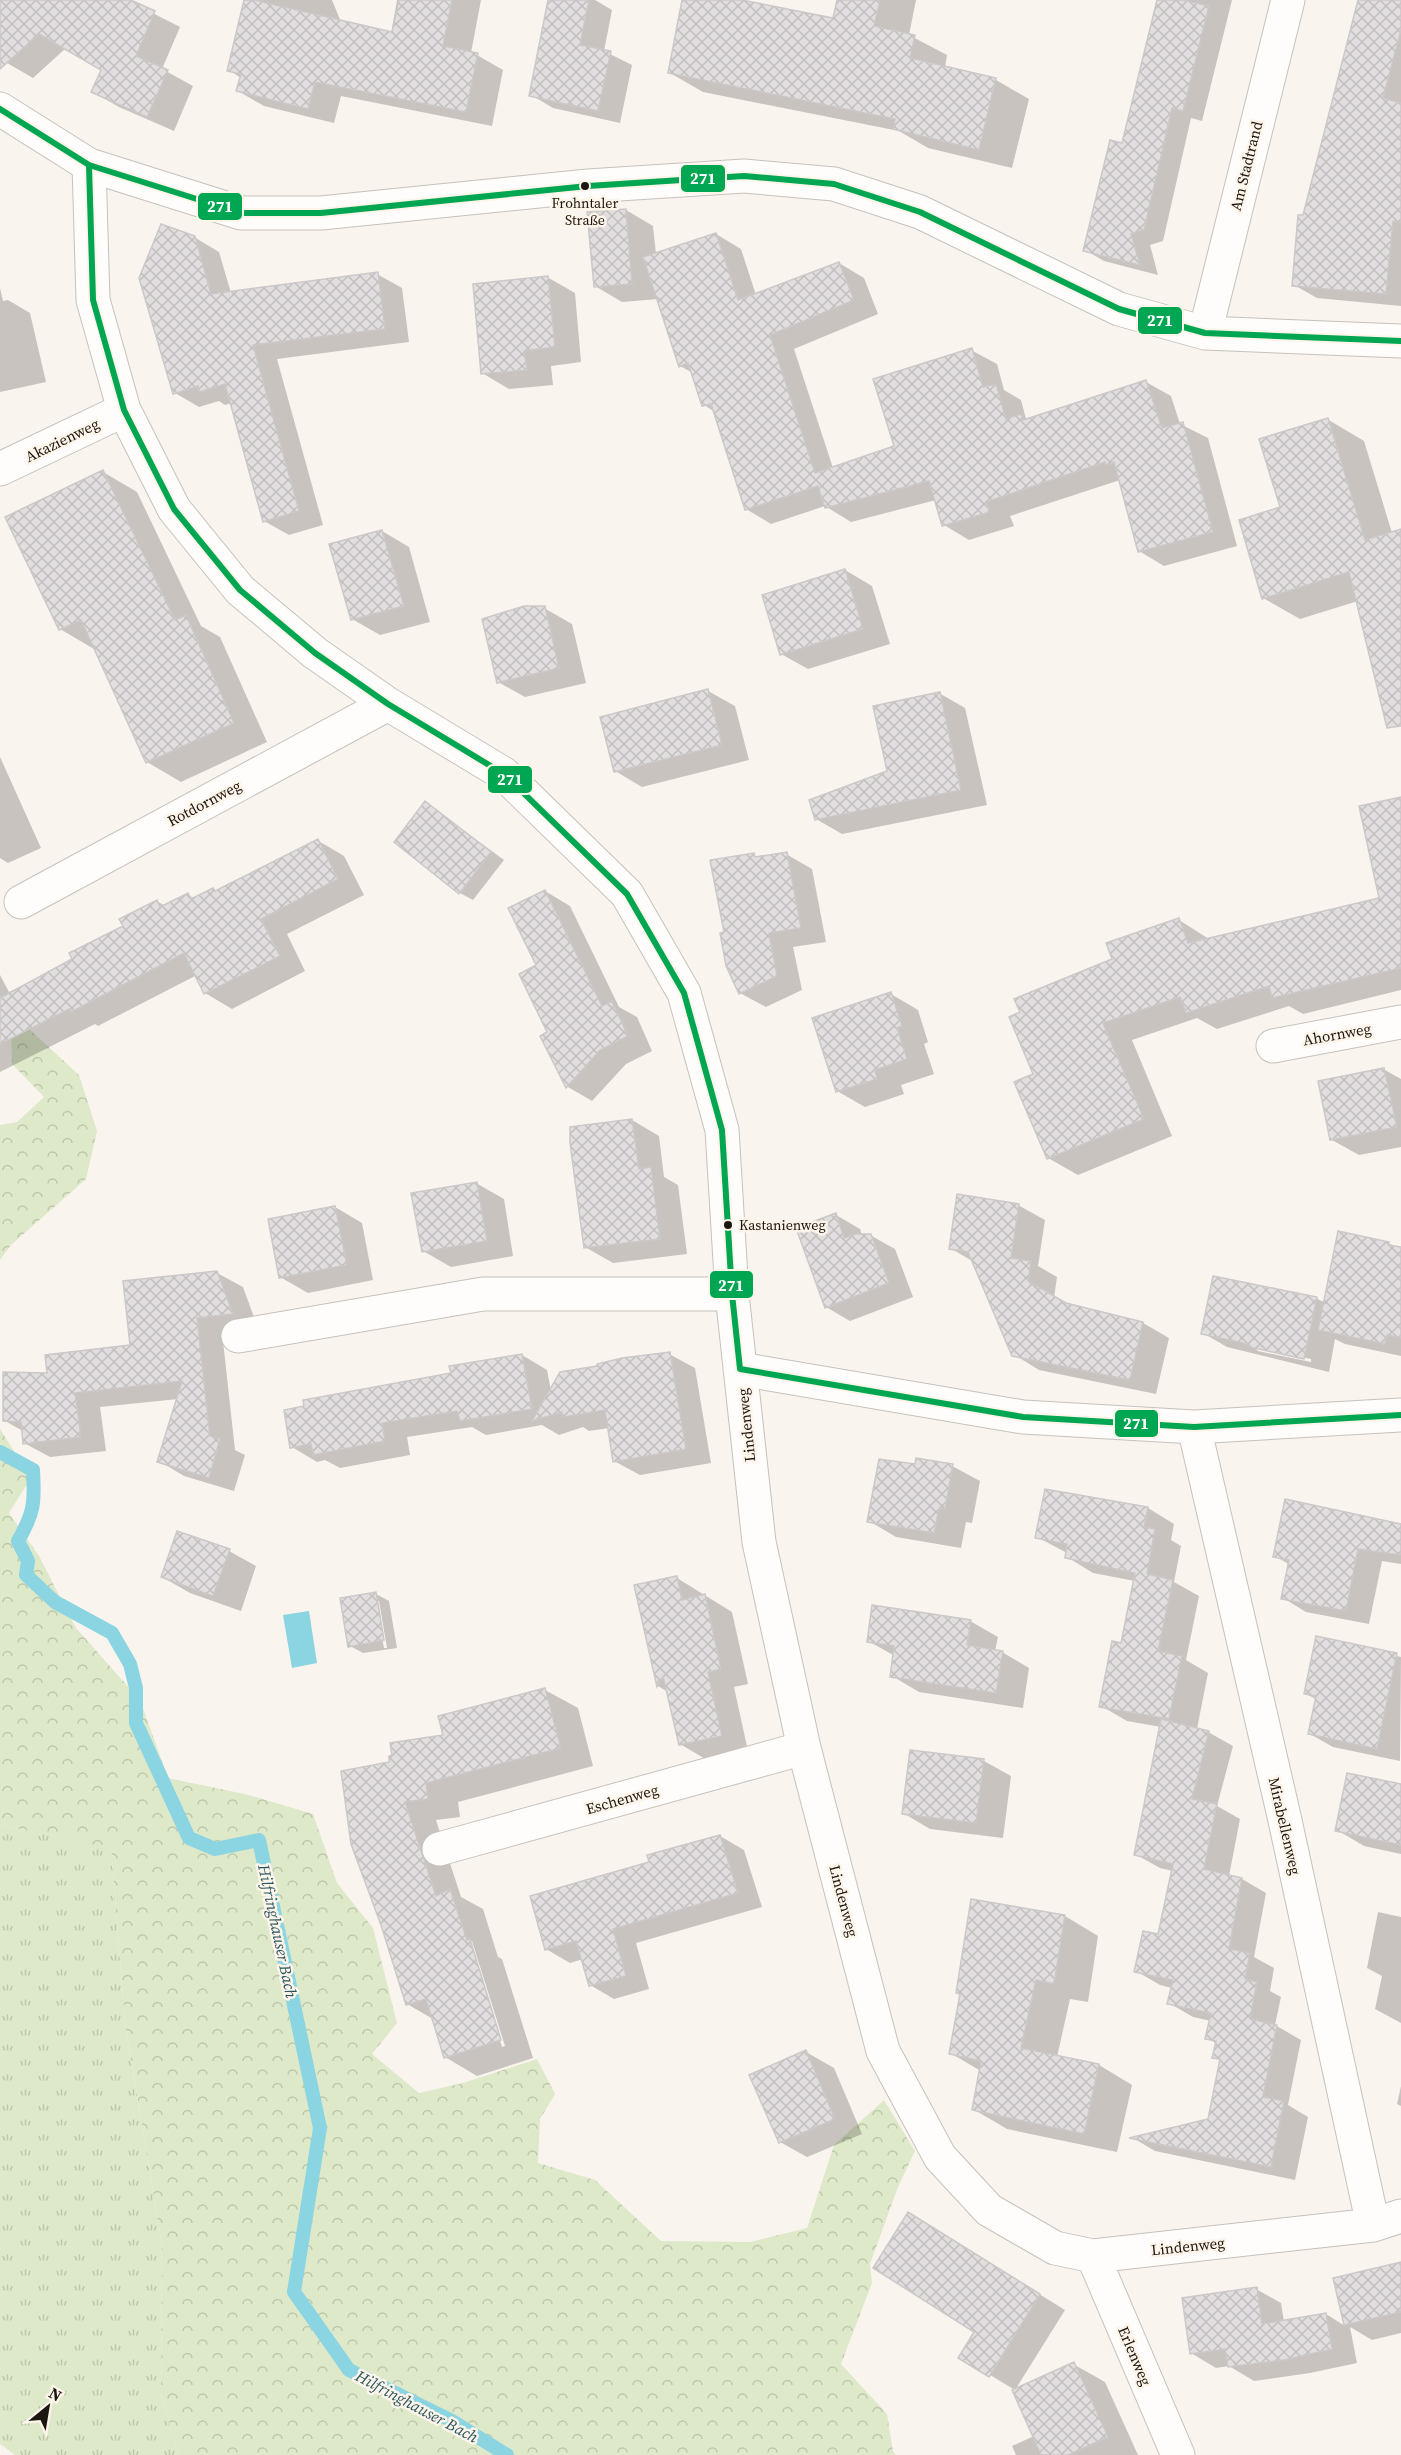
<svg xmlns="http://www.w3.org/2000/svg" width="1401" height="2455" font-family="'Source Serif 4',serif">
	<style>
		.grass { fill: url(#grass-tufts) }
		.forest { fill: url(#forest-crowns) }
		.water { fill: #8bd4e2 }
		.shadow { fill: #0003; fill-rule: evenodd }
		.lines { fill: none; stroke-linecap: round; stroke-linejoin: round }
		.stream { stroke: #8bd4e2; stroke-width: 14 }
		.building { fill: url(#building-cross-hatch); stroke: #ccc8c9; stroke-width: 1.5 }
		.street-casing { stroke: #c6c1bb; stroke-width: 35 }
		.street { stroke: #fefdfc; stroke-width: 33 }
		.bus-1-casing { stroke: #fef5ea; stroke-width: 10 }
		.bus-1 { stroke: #00a651; stroke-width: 6 }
		.bus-dot { fill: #1b160f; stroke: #fef5ea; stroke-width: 2 }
		.labels { text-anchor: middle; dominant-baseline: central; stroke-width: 5; stroke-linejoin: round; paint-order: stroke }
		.bus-label { font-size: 14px; fill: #1b160f; stroke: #fef5ea }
		.street-label { font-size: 15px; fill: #1b160f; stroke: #fef5ea }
		.water-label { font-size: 16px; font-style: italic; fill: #285660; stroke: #fef5ea }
		.line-badge { stroke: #fef5ea; stroke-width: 2 }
		.badge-label { font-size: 16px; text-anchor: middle; font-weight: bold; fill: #fff }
	</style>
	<defs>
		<pattern id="grass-tufts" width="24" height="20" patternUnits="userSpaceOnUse" patternTransform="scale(1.5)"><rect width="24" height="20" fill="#dee9ca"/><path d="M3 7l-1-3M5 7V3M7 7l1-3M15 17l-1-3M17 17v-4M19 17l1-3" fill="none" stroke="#bec7ac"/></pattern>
		<pattern id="forest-crowns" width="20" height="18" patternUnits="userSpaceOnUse" patternTransform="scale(1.5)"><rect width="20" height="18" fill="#dee9ca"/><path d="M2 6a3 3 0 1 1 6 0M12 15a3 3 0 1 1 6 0" fill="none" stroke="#bec7ac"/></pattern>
		<pattern id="building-cross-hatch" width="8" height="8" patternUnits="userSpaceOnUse" patternTransform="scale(1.5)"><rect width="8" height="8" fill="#e2dedf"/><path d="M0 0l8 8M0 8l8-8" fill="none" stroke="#c1bebe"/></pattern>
	</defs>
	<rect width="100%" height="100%" fill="#faf4ee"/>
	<path class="grass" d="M0 1825 111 1847 125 2023 162 2246 161 2396 179 2455H15L0 2444Z"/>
	<path class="forest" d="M0 1002 79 1075 97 1131 86 1179 11 1245 0 1260V1125L17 1122 44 1097 12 1064 11 1026Z
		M0 1429 31 1478 9 1513 39 1556 76 1628 140 1700 168 1778 249 1795 313 1814 337 1883 373 1928 397 2023 372 2054 419 2093 463 2083 537 2059 555 2094 540 2119 538 2163 595 2180 661 2241 750 2242 807 2228 834 2145 884 2100 915 2151 898 2187 870 2264 872 2283 841 2364 887 2414 893 2451 896 2455H179L161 2396 162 2246 125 2023 111 1848 0 1825Z"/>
	<path class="water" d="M309 1611 317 1663 292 1668 283 1615Z"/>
	<path class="shadow" d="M0 0H127L180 27 162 69 193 86 174 131 119 107 93 92 103 69 66 48 33 78 7 63 0 55Z
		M246 0H332L341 22 391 34 397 0H481L471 53 477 55 503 70 492 126 341 96 334 123 264 106 238 91 241 78 229 70Z
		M550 0H595L612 10 604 51 632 65 620 123 553 108 531 95Z
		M684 0H735L834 20 839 0H916L909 35 947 55 945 67 996 80 1029 99 1012 168 928 148 899 131 703 92 670 73Z
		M1159 0H1232L1202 121 1191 118 1163 241 1150 245 1158 275 1104 261 1085 250 1123 145Z
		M1359 0H1401V306L1317 298 1294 285 1304 217Z
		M626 210 653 226 656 254 716 234 741 249 756 295 839 263 864 278 878 314 794 349 833 468 896 447 971 350 997 364 1004 390 1021 400 1026 419 1146 382 1171 396 1180 424 1208 438 1237 546 1164 566 1139 551 1120 480 1010 516 1014 526 969 540 944 525 936 500 851 522 825 506 771 524 746 509 715 412 704 405 693 373 680 366 658 299 622 302 595 286 589 213Z
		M194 237 219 252 231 293 377 274 402 288 409 342 277 359 323 525 289 535 264 521 232 403 225 405 219 401 199 407 175 393Z
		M547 277 575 293 581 362 551 366 553 385 509 389 482 373Z
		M0 288 3 301 8 300 30 313 46 382 0 392Z
		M1327 419 1364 441 1392 533 1401 530V692L1358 601 1300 619 1263 598 1282 508Z
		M103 472 137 492 201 626 220 637 267 742 181 782 147 762 96 648 94 649 60 629Z
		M382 531 409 547 430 622 380 635 352 619Z
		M845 570 872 586 890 644 808 669 781 654Z
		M544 608 572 624 586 683 525 697 498 682Z
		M708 691 735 706 749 760 642 787 615 771Z
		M939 693 965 708 987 805 842 834 816 819 888 772Z
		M0 757 41 848 8 863 0 858Z
		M1401 798V990L1303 1014 1289 1006 1217 1029 1197 1018 1132 1040 1172 1136 1078 1175 1048 1158 1035 1075 1114 960 1179 920 1209 939 1381 899Z
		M426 803 504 860 473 900 460 893Z
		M317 840 344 856 364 895 287 934 305 971 232 1009 205 993 197 975 98 1026 95 1024 0 1072V975L9 992 74 960 125 927 157 901 165 906 188 895 195 899 213 890 217 891Z
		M786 854 812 869 826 942 793 947 802 990 766 1007 740 993 726 934 754 855 759 858Z
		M545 891 570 906 619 1007 637 1017 652 1051 626 1064 592 1101 568 1087 542 1036 549 1033 538 966Z
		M891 994 918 1010 928 1042 924 1044 934 1074 901 1085 904 1094 865 1107 837 1091Z
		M1383 1069 1401 1079V1147L1359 1155 1332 1140Z
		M632 1120 659 1136 664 1177 678 1185 687 1254 613 1263 585 1247Z
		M476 1183 504 1199 513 1256 451 1267 423 1251Z
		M1018 1205 1045 1220 1038 1266 1057 1277 1054 1298 1066 1305 1143 1323 1169 1338 1156 1394 1039 1370 1013 1354 974 1262 950 1248Z
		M335 1207 362 1223 373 1280 308 1293 280 1277Z
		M836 1215 860 1229 862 1235H870L895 1249 913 1297 850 1321 826 1307Z
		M1388 1243 1401 1249V1356L1345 1344 1335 1339 1329 1372 1227 1347 1203 1333 1316 1298 1325 1303ZM1254 1347 1311 1359V1362L1258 1351Z
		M217 1273 243 1287 258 1328 222 1332 235 1450 245 1455 234 1491 184 1476 159 1461 178 1399 100 1407 106 1451 50 1457 24 1443 23 1431 5 1421 49 1374 132 1346Z
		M669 1354 695 1368 711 1463 640 1475 614 1461 609 1428 589 1431 583 1427 559 1435 542 1425 486 1435 472 1427 407 1437 410 1455 340 1468 325 1460 317 1462 292 1447 452 1374 522 1355 547 1370 551 1391Z
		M952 1466 980 1481 972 1523 966 1522 961 1548 896 1537 869 1521Z
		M1148 1508 1174 1524 1171 1540 1181 1546 1174 1582 1199 1596 1186 1660 1208 1673 1197 1729 1208 1732 1233 1746 1217 1806 1240 1819 1229 1876 1242 1879 1266 1893 1254 1957 1274 1968 1270 1991 1281 1997 1275 2025 1301 2040 1288 2105 1308 2117 1295 2180 1155 2151 1133 2138 1209 2120 1221 2061 1214 2057 1217 2044 1207 2038 1211 2021 1193 2017 1169 2003 1172 1988 1160 1985 1136 1971 1159 1936 1173 1871 1160 1868 1135 1854 1161 1727 1127 1721 1101 1706 1122 1645 1135 1581 1093 1573 1067 1557V1553L1037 1537Z
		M1401 1525V1564L1382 1561 1369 1624 1306 1612 1283 1598 1290 1565 1275 1556Z
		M229 1551 256 1566 241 1611 190 1593 162 1577Z
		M677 1578 732 1612 748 1684 734 1687 748 1751 707 1760 680 1744 668 1692 658 1686 636 1586Z
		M376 1594 389 1601 397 1648 363 1653 350 1646ZM376 1601H379L387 1648H384Z
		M970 1621 998 1637 995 1651 1002 1652 1029 1668 1023 1708 919 1692 892 1676 895 1656 868 1641Z
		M1317 1638 1401 1657 1400 1761 1333 1747 1310 1734 1317 1700 1305 1693Z
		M545 1690 578 1708 593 1766 458 1802 460 1817 436 1820 461 1897 483 1909 498 1957 502 1959 533 2058 477 2076 445 2057 433 2019 407 2004 391 1764ZM469 1941H472L505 2046 502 2047Z
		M911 1752 984 1761 1011 1776 1003 1838 930 1829 903 1813Z
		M1401 1786V1854L1364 1846 1337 1830Z
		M720 1836 744 1850 762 1907 636 1943 649 1989 614 1999 590 1985 583 1959 570 1963 546 1949 651 1863Z
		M972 1900 1065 1916 1098 1936 1088 2002 1070 1999 1057 2057 1099 2065 1132 2085 1117 2152 1007 2129 973 2109 981 2071 950 2053 962 1995Z
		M1378 1912 1401 1917V2023L1375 2009 1382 1976 1367 1968Z
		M806 2052 834 2068 862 2134 807 2157 780 2142Z
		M1401 2086V2106L1397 2104Z
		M934 2229 1065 2310 1015 2390 990 2375 977 2331Z
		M1401 2264V2333L1372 2340 1350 2327 1357 2363 1310 2373 1254 2381 1229 2366 1216 2368 1191 2353 1256 2289 1281 2303 1284 2322 1326 2314 1345 2326 1335 2279Z
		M1073 2364 1105 2382 1138 2455H1016L1012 2446 1034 2436Z"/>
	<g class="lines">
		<path class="stream" d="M0 1452 33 1470C35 1503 34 1513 18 1541L28 1561 26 1575 55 1602 112 1633 130 1664 136 1688V1723L189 1838 215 1849 259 1840 320 2128 294 2292 349 2370 452 2421 507 2455"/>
	</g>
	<path class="building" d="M0 0H131L155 11 136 56 168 70 147 117 91 92 101 70 39 34 0 69Z
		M244 0H254L392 32 399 0H452L443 46 478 53 466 112 315 82 308 109 236 91 241 74 227 71Z
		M548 0H589L580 45 611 51 598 111 529 96Z
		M682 0H742L833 18 837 0H880L874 26 915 35 910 58 996 78 979 150 893 129 895 119 668 73Z
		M1157 0H1183L1209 6 1183 111 1172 108 1144 230 1131 234 1140 265 1083 251 1110 140 1122 143Z
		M1358 0H1401V30L1383 98 1401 103V222L1393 221 1386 294 1292 286 1298 215H1303Z
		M626 209 632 284 594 287 587 212Z
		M161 224 195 236 211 294 378 272 385 329 253 345 299 511 263 522 225 384 199 392 198 386 173 394 139 278Z
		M716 233 738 300 839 262 854 300 770 335 815 473 894 446 873 379 972 348 983 387 996 384 1006 419 1021 414 1023 420 1146 380 1162 428 1183 422 1213 532 1138 552 1114 462 1106 465 1105 462 986 502 990 512 942 526 929 481 825 508 818 486 745 510 711 404 702 406 688 363 679 367 643 257Z
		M548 276 555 347 524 351 527 370 481 374 473 284Z
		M1328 418 1365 540 1401 529V726L1387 728 1349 572 1262 599 1239 520 1280 507 1259 439Z
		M103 470 175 620 186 615 234 723 146 763 81 620 59 630 5 517Z
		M382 530 404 606 351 620 329 544Z
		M845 569 863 629 780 655 762 595Z
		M524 606H545L559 668 497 683 482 619Z
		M708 689 722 745 614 772 600 717Z
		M940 692 961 790 815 820 809 800 887 771 873 706Z
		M1401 797V968L1272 998 1269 986 1186 1013 1180 997 1103 1023 1144 1119 1047 1159 1014 1082 1033 1074 1009 1017 1020 1012 1014 999 1112 959 1106 943 1179 918 1188 943 1379 898 1359 806Z
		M425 801 491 852 459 894 394 842Z
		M318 839 338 879 261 919 280 956 204 994 184 953 71 1012 69 1009 0 1044V998L72 959 69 953 123 926 119 919 157 900 160 907 188 893 191 899 213 888 215 891Z
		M787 852 801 928 769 933 777 976 739 994 726 966 720 933 724 932 710 860 754 853 755 857Z
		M545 890 602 1006 612 1001 628 1036 600 1050 566 1088 540 1036 547 1032 519 974 536 965 508 908Z
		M891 992 902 1026 897 1028 907 1059 875 1070 877 1079 836 1092 812 1018Z
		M1384 1068 1397 1127 1330 1140 1318 1081Z
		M632 1119 639 1169 651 1167 660 1239 584 1248 570 1143V1127Z
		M477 1182 487 1241 422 1252 411 1193Z
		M957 1194 1019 1204 1011 1258 1031 1261 1028 1281 1066 1303 1143 1322 1130 1380 1012 1356 968 1252 949 1249Z
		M335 1206 347 1265 279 1278 268 1219Z
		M836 1213 844 1238 856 1234H871L889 1283 825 1308 796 1228Z
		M1338 1231 1389 1242 1388 1245 1401 1247V1338L1387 1335 1385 1344 1318 1330Z
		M217 1271 233 1314 197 1318 210 1436 220 1439 209 1478 157 1462 182 1381 75 1393 81 1437 23 1444 21 1422 3 1421V1372L47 1373 45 1355 130 1345 123 1281Z
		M1213 1276 1317 1297 1304 1359 1249 1347V1344L1201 1334Z
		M670 1352 686 1449 613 1462 605 1410 563 1417 562 1412 532 1421 560 1372 597 1366V1364L622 1358Z
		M522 1354 532 1409 460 1421 457 1411 382 1423 385 1441 313 1455 311 1444 290 1448 284 1410 304 1406 303 1400 451 1373 449 1366Z
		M916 1458 953 1464 945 1509 939 1508 934 1533 867 1522 879 1459 915 1464Z
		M1045 1489 1148 1507 1144 1527 1155 1529 1147 1574 1173 1580 1158 1651 1182 1656 1169 1719 1099 1707 1112 1641 1121 1643 1135 1573 1065 1558 1067 1544 1035 1538Z
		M1285 1499 1401 1524V1555L1358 1549 1346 1611 1281 1599 1289 1560 1273 1557Z
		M177 1531 230 1549 213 1596 161 1577Z
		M677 1576 682 1600 705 1594 721 1669 708 1672 722 1736 679 1745 663 1676 657 1687 634 1585Z
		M376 1592 384 1640 348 1647 340 1598Z
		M872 1605 971 1620 967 1645 1003 1651 996 1693 890 1677 894 1646 867 1642Z
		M1316 1636 1397 1653 1377 1749 1308 1734 1316 1696 1304 1694Z
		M545 1688 561 1748 426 1783 428 1799 405 1802 436 1896 450 1889 467 1940 470 1939 501 2040 444 2058 426 1999 406 2005 381 1925 351 1844 341 1771 389 1762V1756L392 1755 390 1743 443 1735 438 1716Z
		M1161 1719 1209 1731 1192 1799 1217 1804 1204 1869 1242 1878 1229 1949 1250 1953 1245 1979 1257 1982 1250 2019 1277 2025 1263 2097 1284 2101 1271 2167 1129 2138 1208 2119 1220 2059 1212 2058 1216 2041 1205 2039 1211 2013 1167 2004 1173 1980 1134 1972 1143 1931 1158 1934 1173 1864 1134 1855Z
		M910 1750 984 1759 976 1823 902 1814Z
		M1347 1773 1401 1784V1845L1335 1831Z
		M720 1835 738 1893 613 1929 626 1976 589 1986 576 1941 545 1950 530 1896 649 1862 647 1855Z
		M971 1899 1065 1915 1054 1984 1036 1980 1021 2048 1099 2064 1084 2134 972 2110 981 2061 949 2054 960 1994 956 1993Z
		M806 2050 835 2119 779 2143 749 2075Z
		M908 2212 1040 2294 989 2377 958 2358 974 2332 873 2268Z
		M1401 2262V2312L1344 2325 1333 2278Z
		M1257 2287 1262 2324 1326 2313 1332 2349 1284 2360 1228 2367 1225 2349 1190 2354 1182 2298Z
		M1074 2362 1108 2437 1068 2455H1041L1012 2390Z"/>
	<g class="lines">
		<defs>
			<path id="street" d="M0 109 89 165 241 213H321L588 186 744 176 834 184 920 212 1119 309 1205 333 1401 341
				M89 165 93 300 124 410 174 509 240 590 315 653 388 704 504 774 627 894 684 993 722 1130 732 1294 759 1542 804 1748 883 2051 940 2157 989 2210 1055 2248 1093 2256 1373 2225 1401 2216
				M1205 333 1288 0
				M0 469 124 410
				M21 902 388 704
				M1273 1046 1401 1022
				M238 1336 483 1294H732
				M740 1369 1023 1417 1194 1427 1401 1415
				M1194 1427 1284 1816 1373 2225
				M439 1849 804 1748
				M1093 2256 1178 2455"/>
		</defs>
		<use href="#street" class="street-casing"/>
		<use href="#street" class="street"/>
		<defs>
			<path id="bus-1" d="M0 109 89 165 241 213H321L588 186 744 176 834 184 920 212 1119 309 1205 333 1401 341
				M89 165 93 300 124 410 174 509 240 590 315 653 388 704 504 774 627 894 684 993 722 1130 732 1294 740 1369 1023 1417 1194 1427 1401 1415"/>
		</defs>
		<use href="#bus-1" class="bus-1-casing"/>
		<use href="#bus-1" class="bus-1"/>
	</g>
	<g class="bus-dot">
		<circle cx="585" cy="186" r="5"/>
		<circle cx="728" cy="1225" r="5"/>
	</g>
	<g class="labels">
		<g class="bus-label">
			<text x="585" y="203">Frohntaler<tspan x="585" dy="17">Straße</tspan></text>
			<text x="739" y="1225" text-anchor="start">Kastanienweg</text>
		</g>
		<g class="street-label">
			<text transform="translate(1246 166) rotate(-76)">Am Stadtrand</text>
			<text transform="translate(62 440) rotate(-26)">Akazienweg</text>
			<text transform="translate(204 803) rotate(-28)">Rotdornweg</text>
			<text transform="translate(1337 1034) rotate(-10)">Ahornweg</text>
			<text transform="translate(746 1425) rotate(-96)">Lindenweg</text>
			<text transform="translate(622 1799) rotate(-16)">Eschenweg</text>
			<text transform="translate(1285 1826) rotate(77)">Mirabellenweg</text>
			<text transform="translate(844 1901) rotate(75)">Lindenweg</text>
			<text transform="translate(1188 2246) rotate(-6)">Lindenweg</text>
			<text transform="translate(1135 2356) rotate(67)">Erlenweg</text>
		</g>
		<g class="water-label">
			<text transform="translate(278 1931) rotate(78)">Hilfringhauser Bach</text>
			<text transform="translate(417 2406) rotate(28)">Hilfringhauser Bach</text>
		</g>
	</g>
	<g class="line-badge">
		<rect x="680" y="164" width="46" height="29" rx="6" fill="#00a651"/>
		<rect x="197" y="192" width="46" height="29" rx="6" fill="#00a651"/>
		<rect x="1137" y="306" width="46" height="29" rx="6" fill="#00a651"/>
		<rect x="487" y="765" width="46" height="29" rx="6" fill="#00a651"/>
		<rect x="709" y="1270" width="45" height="29" rx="6" fill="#00a651"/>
		<rect x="1114" y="1409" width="45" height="29" rx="6" fill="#00a651"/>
	</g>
	<g class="badge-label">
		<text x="703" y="184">271</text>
		<text x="220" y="212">271</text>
		<text x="1160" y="326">271</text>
		<text x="510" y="785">271</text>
		<text x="731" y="1291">271</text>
		<text x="1136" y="1429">271</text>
	</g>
	<g transform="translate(48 2407) rotate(30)" stroke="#fef5ea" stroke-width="4.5" paint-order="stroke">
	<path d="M0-4.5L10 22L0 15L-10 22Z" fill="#1b160f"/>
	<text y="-9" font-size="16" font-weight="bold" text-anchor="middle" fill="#1b160f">N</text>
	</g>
</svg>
